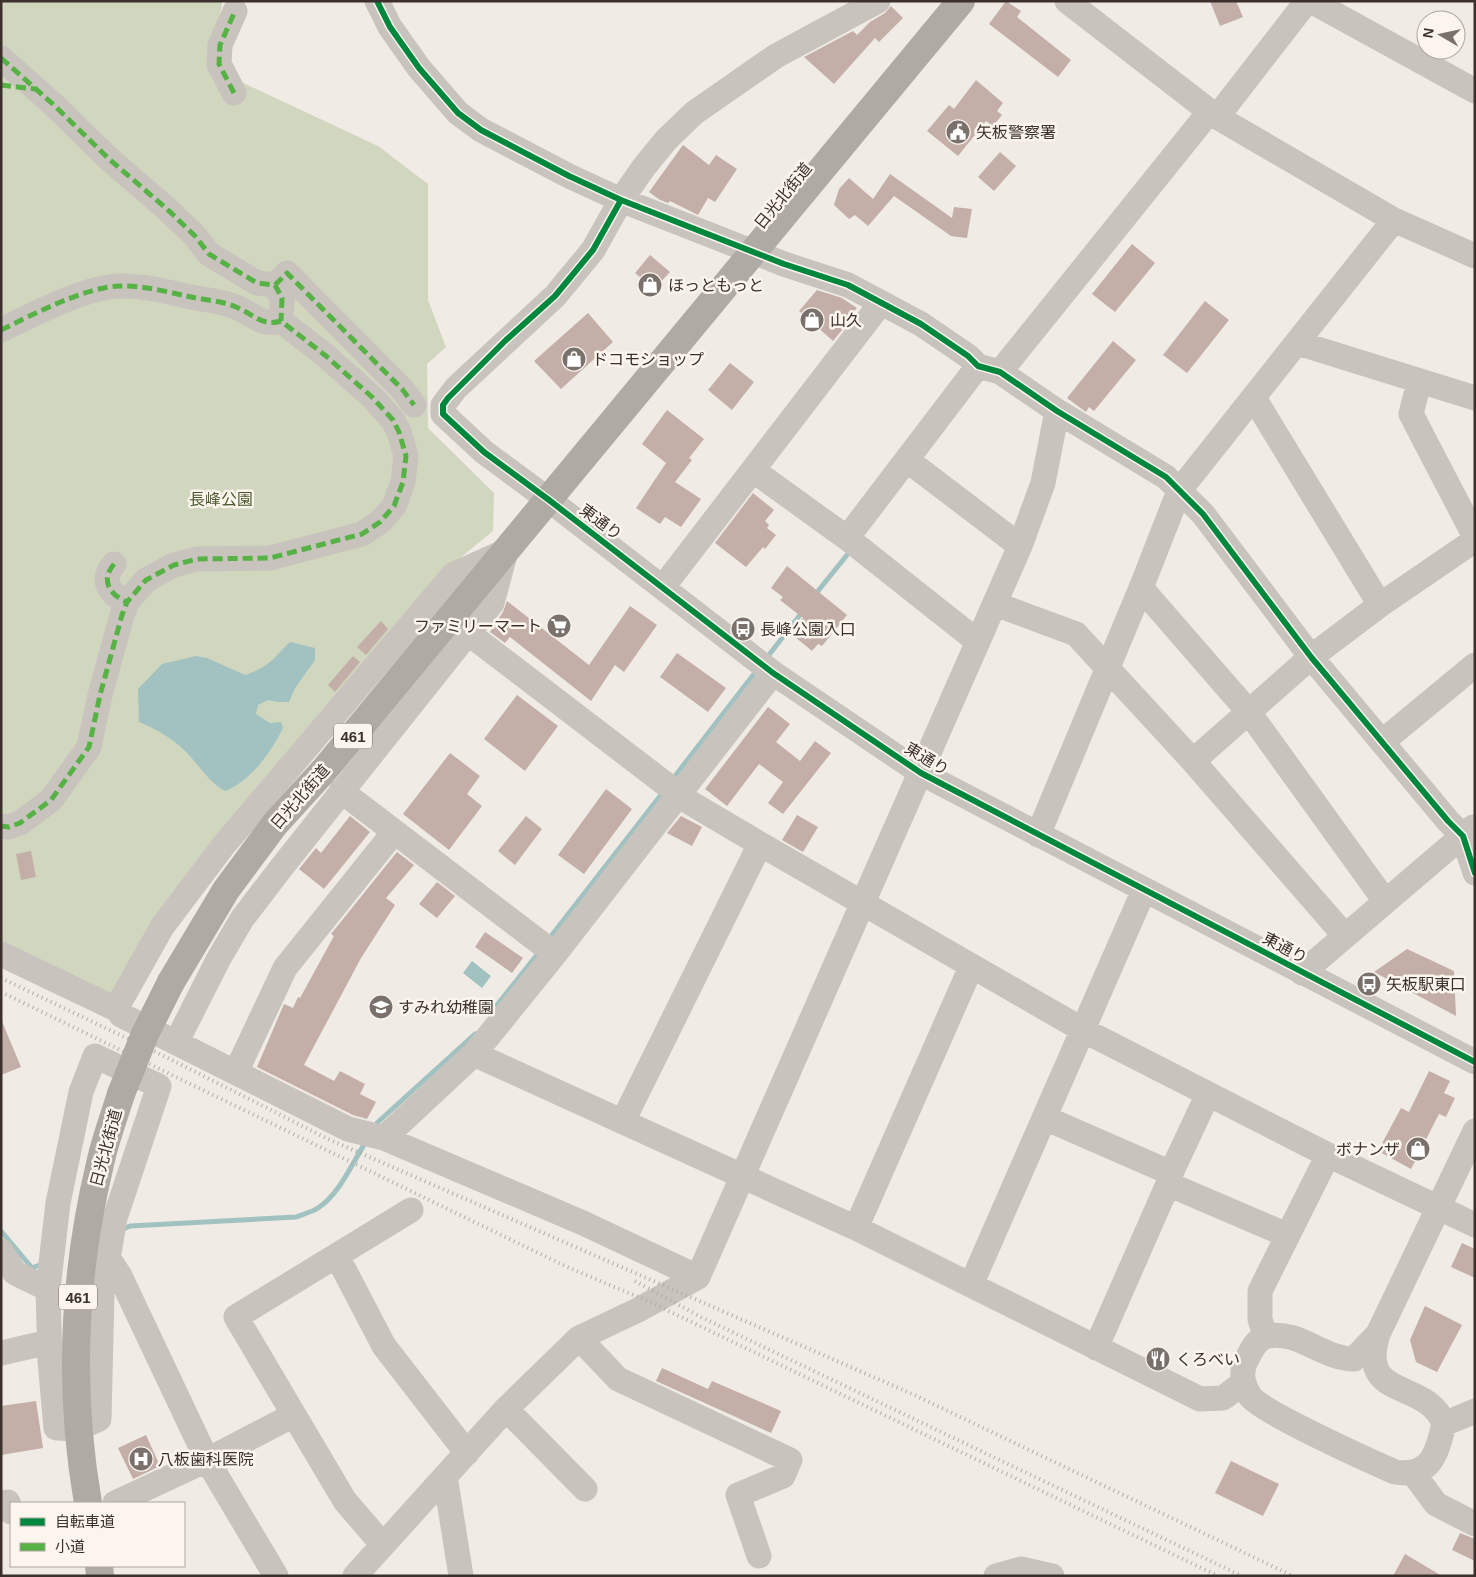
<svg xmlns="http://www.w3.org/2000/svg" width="1476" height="1577" font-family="Arial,'Noto Sans JP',sans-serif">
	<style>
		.green { fill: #d1d6bf }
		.water { fill: #a1c2c1 }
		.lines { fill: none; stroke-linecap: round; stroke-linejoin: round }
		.stream { stroke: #a1c2c1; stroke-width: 5 }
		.building { fill: #c3afa7 }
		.minor { stroke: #c9c3be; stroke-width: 25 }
		.highway { stroke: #afaaa4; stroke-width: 28 }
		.rail { stroke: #b1aca8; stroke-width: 4; stroke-dasharray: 1 4; stroke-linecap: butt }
		.highway-bridge { stroke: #afaaa4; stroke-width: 28 }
		.quiet { stroke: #57b246; stroke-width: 5; stroke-dasharray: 10 5; stroke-linecap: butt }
		.cycleway-casing { stroke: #fbf5ee; stroke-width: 9 }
		.cycleway { stroke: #00873e; stroke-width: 6 }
		.labels { text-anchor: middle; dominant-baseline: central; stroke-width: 5; stroke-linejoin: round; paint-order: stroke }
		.shield { fill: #fbf5ee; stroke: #756b66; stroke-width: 1 }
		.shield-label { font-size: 15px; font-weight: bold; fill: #3b302b }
		.poi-label { font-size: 16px; fill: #3b302b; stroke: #fbf5ee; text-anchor: start }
		.street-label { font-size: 16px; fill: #3b302b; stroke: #fbf5ee }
		.park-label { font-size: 16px; fill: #4a5a2e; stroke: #fbf5ee }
	</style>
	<rect width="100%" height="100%" fill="#f0ebe5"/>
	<path class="green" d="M1 1H221L222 5 209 67 378 146 428 184V300L446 347 427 364 428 428 494 493 493 531 448 568 114 996 1 947Z"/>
	<path class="water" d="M290 642 315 648V660L295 688 289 702H278L268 700 258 705 256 714 270 723 281 722 283 728C271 752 251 781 225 791 207 781 198 763 183 749 172 738 154 728 139 722L138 689 162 664 196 656 207 658 245 675C271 666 271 660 290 642Z
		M472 961 491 976 482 988 463 973Z"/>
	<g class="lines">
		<path class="stream" d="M814 596 851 550
			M765 660 803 611
			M672 780 757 670
			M548 940 664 791
			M497 1005 540 951
			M374 1128 378 1122 475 1034
			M121 1230 130 1226 296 1217C303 1214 312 1212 318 1208 340 1194 353 1161 367 1140
			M1 1231 32 1268 42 1264"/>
	</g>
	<path class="building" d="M1006 1 1021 11 1017 17 1071 60 1058 77 989 24Z
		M1210 1H1236L1243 17 1220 26Z
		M891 6 903 18 879 42 875 38 834 84 804 57 853 31 857 35 870 22 885 13Z
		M976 80 1003 103 997 111 1002 115 993 126 986 121 958 156 927 131 949 105 954 109Z
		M683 145 709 165 716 155 737 169 715 202 708 198 698 215 670 201 668 203 660 200 649 192Z
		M1000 152 1016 166 994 191 978 177Z
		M890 174 952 218 954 207 972 209 967 238 951 236 894 196 868 226 855 215 849 219 834 205 839 189 849 178 873 199Z
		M1132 244 1155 263 1115 312 1092 294Z
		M650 255 670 272 654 289 635 273Z
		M817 290 842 298 857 308 845 320 847 324 833 341 799 311Z
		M1205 301 1229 320 1187 373 1163 355Z
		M588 313 613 342 561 389 534 361Z
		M1113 341 1136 360 1094 411 1089 407 1086 412 1067 398Z
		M730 363 754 382 732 410 708 390Z
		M667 410 704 439 689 458 692 460 675 482 701 499 681 527 665 517 660 524 636 508 666 463 642 444Z
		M753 493 774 510 765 521 769 525 767 528 776 535 765 549 763 547 746 567 715 543Z
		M787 566 847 615 822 646 818 644 812 651 794 636 803 625 800 622 803 618 780 600 783 597 771 588Z
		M507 601 589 665 630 606 657 625 624 672 615 665 591 701 510 637 505 643 490 632 503 612Z
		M381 621 388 629 366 655 357 647Z
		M677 653 726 688 708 712 660 677Z
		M353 656 360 662 335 692 328 685Z
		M517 695 558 726 525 771 484 739Z
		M768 707 790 724 776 742 800 761 815 741 831 753 783 814 768 803 783 782 759 764 727 806 705 789Z
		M450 753 480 776 467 794 482 806 449 850 403 814Z
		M606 789 632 809 584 874 558 855Z
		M797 815 818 827 803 852 782 840Z
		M350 816 370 832 324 889 299 869 316 848 321 853Z
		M526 816 542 829 515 865 498 851Z
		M681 816 702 827 692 846 667 833Z
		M31 851 36 877 21 880 16 854Z
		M397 852 414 865 386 898 395 905 361 958 304 1065 334 1081 340 1071 365 1084 360 1094 376 1102 367 1119 353 1115 257 1067 284 1004 293 1008 298 997 300 998 334 936 331 934Z
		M437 882 455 896 437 918 419 904Z
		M485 932 523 958 512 973 475 947Z
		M1407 949 1454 971 1456 1016 1374 972Z
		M1 1019 21 1067 1 1075Z
		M1429 1071 1450 1081 1444 1093 1455 1098 1446 1117 1439 1114 1411 1169 1378 1151 1401 1108 1409 1112Z
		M1462 1243 1475 1249V1278L1451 1267Z
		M1425 1306 1462 1325 1437 1372 1416 1362 1410 1340Z
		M662 1368 708 1389 712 1381 781 1411 771 1433 656 1381Z
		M36 1401 43 1448 1 1455V1406Z
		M146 1435 160 1466 133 1479 118 1448Z
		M1231 1461 1279 1484 1263 1516 1215 1493Z
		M1460 1533 1475 1539V1561L1452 1550Z
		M1405 1554 1442 1576H1393Z"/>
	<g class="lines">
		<path class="minor" d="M377 1 390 27 419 68 458 113 481 130 569 176 621 200 784 264 848 285 921 324 968 356 978 366 1000 372 1057 411 1166 477 1203 514 1311 657 1448 821 1463 836 1475 873
			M878 1 776 56 694 113 666 140 644 167 621 200 593 250 555 296 456 388 443 405V414L484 452 549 500 773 673 921 773 1475 1062
			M1067 1 1217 117 1394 220 1475 256
			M1311 1 1475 91
			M1 58 55 106 109 159 167 209 195 236 209 254 257 283 275 285 282 298 281 321
			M234 93 219 64 220 45 235 11
			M1217 117 1307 1
			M275 285 287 273 402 389 414 405
			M1 330C32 315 85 287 119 286 142 285 168 292 191 297 205 300 222 301 236 307 252 313 261 327 281 321L326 356 372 397 393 420 399 432 406 456 403 482 394 506 380 522 362 534 270 558 197 559 174 565 146 580 127 602 122 615 100 695 89 747 51 800 20 823 9 827 1 826
			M1298 343 1475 398
			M1000 372 1210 111
			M1419 382 1411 414 1475 537
			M1254 398 1380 605
			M907 460 1020 546
			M754 471 847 538 977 641
			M847 538 978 366
			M114 564C100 581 110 595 127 602
			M663 587 881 303
			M1141 588 1248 711 1385 901
			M995 604 1076 634 1193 761 1345 936
			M468 633 689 802 760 844 1083 1030 1328 1155 1475 1225
			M1382 742 1475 665
			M1193 761 1311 657 1380 605 1475 540
			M341 791 555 954
			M1038 835 1141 588 1179 491 1394 220
			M1 954 116 1009 121 1015 348 1129 384 1138
			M1302 973 1473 827
			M116 1009 162 927 223 846 453 575 506 551
			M177 1041 218 960 242 919 281 868 492 603 506 551
			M474 1054 856 1228 1200 1399 1223 1398 1243 1383
			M95 1056 159 1086 115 1218 102 1294 99 1419 77 1429 56 1428 50 1361 48 1289 58 1203 81 1092Z
			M236 1072 285 968 394 832
			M1045 1118 1171 1173
			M623 1121 760 844
			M1168 1184 1287 1235
			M856 1228 971 967
			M1 1251 15 1273 48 1289
			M337 1256 384 1346 467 1453
			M109 1259 120 1276 207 1460 276 1576
			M698 1277 583 1223 384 1138 474 1054 555 954 773 673
			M971 1285 1144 890
			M1378 1334 1354 1359C1323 1359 1299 1330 1268 1336 1256 1338 1251 1351 1246 1361 1240 1372 1243 1386 1250 1396 1261 1412 1372 1462 1395 1472 1431 1478 1437 1453 1444 1424 1427 1378 1357 1402 1378 1334L1475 1131
			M1265 1336 1260 1319V1291L1328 1155
			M579 1338 618 1379 790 1460 783 1476 738 1495 759 1556
			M1096 1348 1168 1184 1171 1173 1208 1094
			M1 1353 49 1342
			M506 1409 585 1489
			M1444 1424 1475 1411
			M1413 1473 1436 1504 1475 1524
			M445 1476 461 1576
			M1 1503 8 1502 11 1512
			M115 1503 207 1460 294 1415
			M383 1545 345 1501 236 1317 411 1210
			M355 1576 506 1409 579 1338 638 1310 698 1277 1020 546 1043 483 1057 411
			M996 1576 1021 1569 1052 1576"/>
		<path class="highway" d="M171 982 226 890 275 824 326 768 961 1
			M88 1503C68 1388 73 1277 100 1164 105 1140 114 1117 121 1094
			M99 1566 100 1576"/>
		<path class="rail" d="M1 978 160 1054 328 1139 910 1393 1293 1576
			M1 992 565 1266 650 1302 1218 1576
			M635 1281 701 1317 1242 1576"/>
		<path class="highway-bridge" d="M121 1094 145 1034 171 982"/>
		<path class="quiet" d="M1 58 55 106 109 159 167 209 195 236 209 254 257 283 275 285 282 298 281 321
			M1 85 35 89
			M234 93 219 64 220 45 235 11
			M275 285 287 273 402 389 414 405
			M1 330C32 315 85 287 119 286 142 285 168 292 191 297 205 300 222 301 236 307 252 313 261 327 281 321L326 356 372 397 393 420 399 432 406 456 403 482 394 506 380 522 362 534 270 558 197 559 174 565 146 580 127 602 122 615 100 695 89 747 51 800 20 823 9 827 1 826
			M114 564C100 581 110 595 127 602"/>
		<defs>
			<path id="cycleway" d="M377 1 390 27 419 68 458 113 481 130 569 176 621 200 784 264 848 285 921 324 968 356 978 366 1000 372 1057 411 1166 477 1203 514 1311 657 1448 821 1463 836 1475 873
				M621 200 593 250 555 296 506 340 448 398 443 405V414L484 452 549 500 773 673 921 773 1475 1062"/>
		</defs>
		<use href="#cycleway" class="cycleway-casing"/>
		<use href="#cycleway" class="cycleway"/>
	</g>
	<defs>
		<symbol id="civic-disc" viewBox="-11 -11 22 22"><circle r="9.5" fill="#7a716c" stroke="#fbf5ee"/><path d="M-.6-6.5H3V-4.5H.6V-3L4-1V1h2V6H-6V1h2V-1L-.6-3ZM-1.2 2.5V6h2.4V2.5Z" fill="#fff"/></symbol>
		<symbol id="shop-disc" viewBox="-11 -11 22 22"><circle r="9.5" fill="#7a716c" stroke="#fbf5ee"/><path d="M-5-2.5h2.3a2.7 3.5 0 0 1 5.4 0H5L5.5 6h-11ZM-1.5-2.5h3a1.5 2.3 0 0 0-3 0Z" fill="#fff"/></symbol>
		<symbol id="supermarket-disc" viewBox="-11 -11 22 22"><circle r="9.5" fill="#7a716c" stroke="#fbf5ee"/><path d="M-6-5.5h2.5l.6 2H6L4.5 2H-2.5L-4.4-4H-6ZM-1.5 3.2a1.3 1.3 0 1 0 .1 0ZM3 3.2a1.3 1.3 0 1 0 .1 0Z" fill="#fff"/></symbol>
		<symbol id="bus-disc" viewBox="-11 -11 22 22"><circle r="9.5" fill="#7a716c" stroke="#fbf5ee"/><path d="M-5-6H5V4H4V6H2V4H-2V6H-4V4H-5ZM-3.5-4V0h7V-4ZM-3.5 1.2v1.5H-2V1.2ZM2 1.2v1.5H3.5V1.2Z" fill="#fff"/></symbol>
		<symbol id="school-disc" viewBox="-11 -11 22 22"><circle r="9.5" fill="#7a716c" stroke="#fbf5ee"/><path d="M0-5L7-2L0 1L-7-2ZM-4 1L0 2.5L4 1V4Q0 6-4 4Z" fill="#fff"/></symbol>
		<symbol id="restaurant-disc" viewBox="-11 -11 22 22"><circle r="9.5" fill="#7a716c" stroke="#fbf5ee"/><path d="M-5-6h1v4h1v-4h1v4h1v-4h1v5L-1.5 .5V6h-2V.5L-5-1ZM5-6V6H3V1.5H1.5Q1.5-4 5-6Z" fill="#fff"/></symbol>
		<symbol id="hospital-disc" viewBox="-11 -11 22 22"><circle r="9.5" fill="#7a716c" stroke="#fbf5ee"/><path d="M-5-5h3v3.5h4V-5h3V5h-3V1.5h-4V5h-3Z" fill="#fff"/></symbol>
	</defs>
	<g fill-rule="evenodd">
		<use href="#civic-disc" x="944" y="118" width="28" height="28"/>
		<use href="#shop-disc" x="636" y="271" width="28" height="28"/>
		<use href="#shop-disc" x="798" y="306" width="28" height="28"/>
		<use href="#shop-disc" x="560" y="345" width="28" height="28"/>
		<use href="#supermarket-disc" x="545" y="612" width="28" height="28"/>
		<use href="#bus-disc" x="729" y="615" width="28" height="28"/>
		<use href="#bus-disc" x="1355" y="970" width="28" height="28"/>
		<use href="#school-disc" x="367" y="993" width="28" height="28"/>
		<use href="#shop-disc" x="1404" y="1135" width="28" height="28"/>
		<use href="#restaurant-disc" x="1144" y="1345" width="28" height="28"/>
		<use href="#hospital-disc" x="127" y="1445" width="28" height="28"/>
	</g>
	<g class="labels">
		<g class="shield">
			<rect x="334" y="723.5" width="38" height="25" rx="4"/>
			<rect x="59" y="1284.5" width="38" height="25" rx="4"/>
		</g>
		<g class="shield-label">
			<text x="353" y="736">461</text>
			<text x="78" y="1297">461</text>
		</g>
		<g class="poi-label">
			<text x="976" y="132">矢板警察署</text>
			<text x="668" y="285">ほっともっと</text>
			<text x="830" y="320">山久</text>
			<text x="592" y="359">ドコモショップ</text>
			<text x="542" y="626" text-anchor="end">ファミリーマート</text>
			<text x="760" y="629">長峰公園入口</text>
			<text x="1386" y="984">矢板駅東口</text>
			<text x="398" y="1007">すみれ幼稚園</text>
			<text x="1400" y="1149" text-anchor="end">ボナンザ</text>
			<text x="1176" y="1359">くろべい</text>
			<text x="158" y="1459">八板歯科医院</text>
		</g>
		<g class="street-label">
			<text transform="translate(783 196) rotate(-51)">日光北街道</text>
			<text transform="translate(601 522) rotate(37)">東通り</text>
			<text transform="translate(927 759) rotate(31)">東通り</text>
			<text transform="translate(300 797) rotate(-49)">日光北街道</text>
			<text transform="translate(1285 948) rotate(28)">東通り</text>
			<text transform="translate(106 1148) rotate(-75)">日光北街道</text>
		</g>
		<g class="park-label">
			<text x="221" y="499">長峰公園</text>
		</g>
	</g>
	<rect width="1476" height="1577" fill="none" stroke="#3b302b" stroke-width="5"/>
	<rect x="10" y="1502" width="175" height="65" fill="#fbf5ee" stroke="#aea6a0"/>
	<rect x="20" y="1518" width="25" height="8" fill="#00873e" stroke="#aea6a0"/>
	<text x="55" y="1527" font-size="15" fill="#3b302b">自転車道</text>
	<rect x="20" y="1543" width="25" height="8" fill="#57b246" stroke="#aea6a0"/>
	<text x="55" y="1552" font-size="15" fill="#3b302b">小道</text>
	<g transform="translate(1441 35) rotate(279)"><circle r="24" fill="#fbf5ee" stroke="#aea6a0"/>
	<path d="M0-4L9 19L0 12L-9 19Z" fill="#7a716c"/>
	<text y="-8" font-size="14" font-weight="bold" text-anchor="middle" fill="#3b302b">N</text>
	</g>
</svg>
